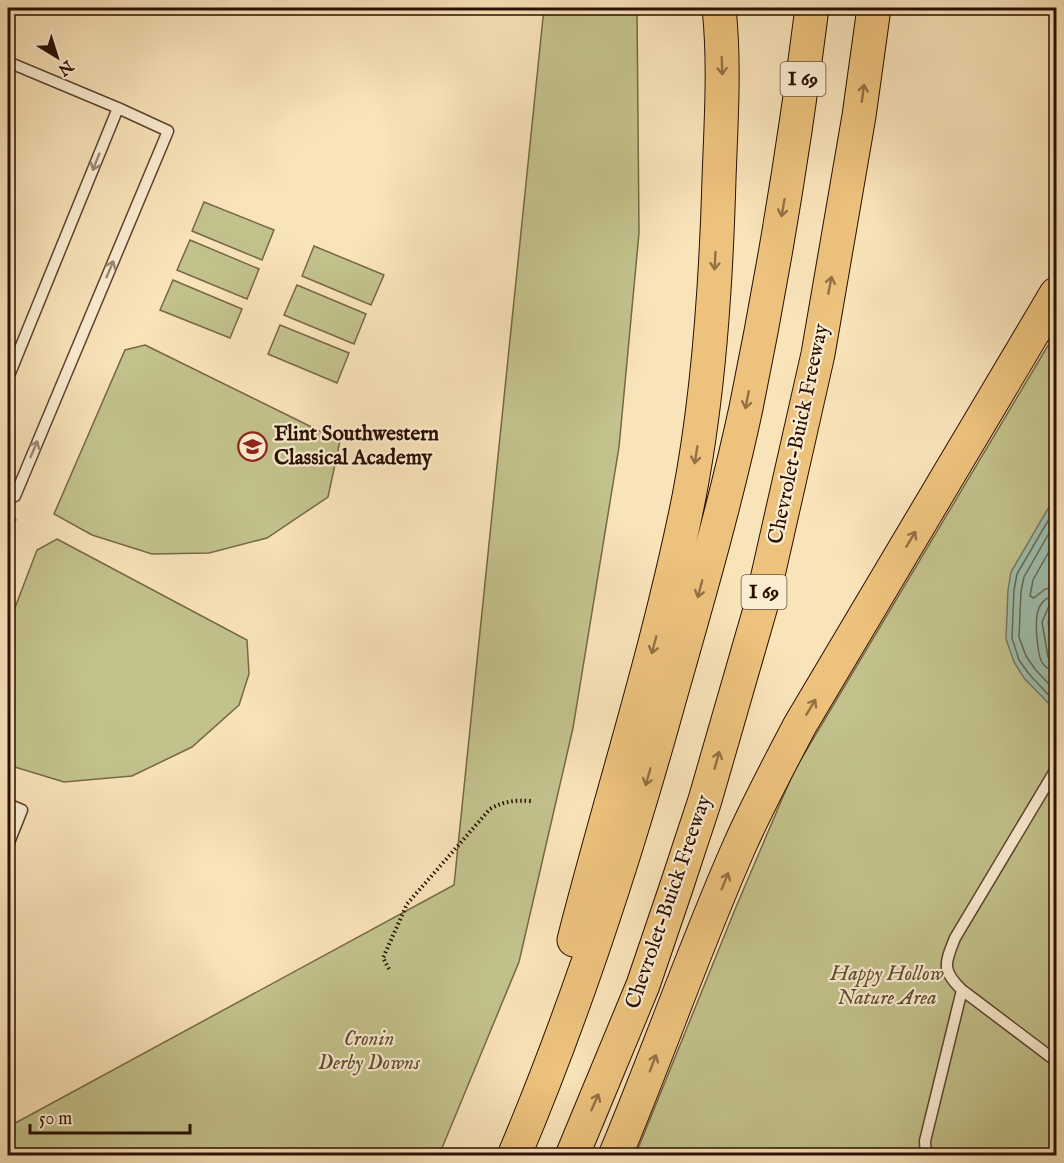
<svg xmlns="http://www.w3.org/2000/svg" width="1064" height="1163" font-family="'IM FELL English',serif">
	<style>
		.green { fill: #c3c28c; stroke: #766846; stroke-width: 1.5 }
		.water { fill: #9ebeac; stroke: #6f7867; stroke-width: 1.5 }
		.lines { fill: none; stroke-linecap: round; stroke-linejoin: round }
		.shore { stroke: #646656; stroke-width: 1.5 }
		.service-casing { stroke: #5d432e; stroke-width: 13 }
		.motorway-casing { stroke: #290e00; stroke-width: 35 }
		.path { stroke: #290e00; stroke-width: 4; stroke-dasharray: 1.5 3; stroke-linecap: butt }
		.service { stroke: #fbedd2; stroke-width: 10 }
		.motorway { stroke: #ecc27c; stroke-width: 33 }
		.oneway { stroke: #947144 }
		.oneway2 { stroke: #9c8974 }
		.labels { text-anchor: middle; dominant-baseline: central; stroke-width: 4.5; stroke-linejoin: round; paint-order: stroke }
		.shield { fill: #fbedd2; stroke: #68513f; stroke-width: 1.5 }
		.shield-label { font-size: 20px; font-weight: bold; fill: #290e00 }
		.poi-label { font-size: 21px; font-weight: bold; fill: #290e00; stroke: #fbedd2; text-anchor: start }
		.street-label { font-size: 21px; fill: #290e00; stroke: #fbedd2 }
		.park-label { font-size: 21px; font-style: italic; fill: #5f4d31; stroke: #fbedd2 }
	</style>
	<rect width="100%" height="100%" fill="#f9e3b9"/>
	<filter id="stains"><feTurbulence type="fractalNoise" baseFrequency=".00333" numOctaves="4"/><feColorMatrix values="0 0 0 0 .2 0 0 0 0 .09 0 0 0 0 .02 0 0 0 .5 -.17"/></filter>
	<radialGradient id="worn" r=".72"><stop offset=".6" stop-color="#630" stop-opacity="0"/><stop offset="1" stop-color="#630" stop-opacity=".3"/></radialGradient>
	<path class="green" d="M544 8H637L639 233 619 447 573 728 519 962 442 1148 439 1156 8 1155V1127L454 885Z
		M204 202 274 230 262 260 192 231Z
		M190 240 259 269 247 299 177 270Z
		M314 246 384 275 371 305 302 276Z
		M173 280 242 309 230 338 160 310Z
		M297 285 366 314 354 344 284 315Z
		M280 325 349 353 337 383 268 354Z
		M1056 332V1155L635 1156 736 907 794 771Z
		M145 345 340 441 328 497 267 538 209 553 152 554 92 535 54 514 125 350Z
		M57 539 247 640 249 674 239 705 192 747 132 776 64 782 8 765V626L37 550Z"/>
	<path class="water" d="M1056 495V604L1048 622 1054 656 1056 659V711L1024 678 1014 662 1006 639 1008 590 1011 572Z"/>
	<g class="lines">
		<path class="shore" d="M1056 507 1017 574 1014 590 1012 638 1019 660 1029 674 1056 703
			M1056 521 1024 577 1021 591 1019 637 1026 656 1035 669 1056 692
			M1056 539 1033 580 1030 596 1034 598 1045 589 1056 587
			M1056 596C1031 598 1036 630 1038 647 1039 653 1039 660 1044 665 1047 669 1051 670 1056 670
			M1056 604 1049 606 1042 622 1048 657 1051 661 1056 662"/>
		<defs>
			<path id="service" d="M8 62 118 108 168 131 15 496 8 493
				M8 378 118 108
				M8 804 22 810 8 845
				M962 990C941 970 945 963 955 938L1056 769
				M926 1156 925 1141 962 990 1056 1061"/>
			<path id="motorway" d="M574 940C612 792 659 647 689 497 709 393 716 285 719 179 721 122 725 64 719 8
				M514 1156C577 1007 627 853 670 697 697 602 725 506 746 408 773 276 795 142 812 8
				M572 1156 643 985 676 888 705 800 761 606 818 354 859 116 874 8
				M615 1156C658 1054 694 949 739 847 757 806 779 765 800 725L1056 294"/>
		</defs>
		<use href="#service" class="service-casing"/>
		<use href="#motorway" class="motorway-casing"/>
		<path class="path" d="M8 514 15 518 8 537
			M389 969 383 958 407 904 490 809C504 801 515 800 531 801"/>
		<use href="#service" class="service"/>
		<use href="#motorway" class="motorway"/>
	</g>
	<defs><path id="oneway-shaft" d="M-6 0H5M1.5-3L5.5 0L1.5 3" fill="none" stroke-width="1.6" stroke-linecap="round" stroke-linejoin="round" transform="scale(1.5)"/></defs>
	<g class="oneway">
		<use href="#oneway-shaft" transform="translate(722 66) rotate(88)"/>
		<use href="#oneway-shaft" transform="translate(863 93) rotate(-82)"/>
		<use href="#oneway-shaft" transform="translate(783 208) rotate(100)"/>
		<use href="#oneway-shaft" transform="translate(715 261) rotate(93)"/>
		<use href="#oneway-shaft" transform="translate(830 285) rotate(-79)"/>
		<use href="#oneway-shaft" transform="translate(747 400) rotate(101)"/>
		<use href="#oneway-shaft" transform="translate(696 455) rotate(99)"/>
		<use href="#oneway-shaft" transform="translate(911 539) rotate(-59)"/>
		<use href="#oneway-shaft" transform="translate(700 589) rotate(105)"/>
		<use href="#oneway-shaft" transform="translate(654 645) rotate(105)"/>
		<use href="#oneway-shaft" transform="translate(811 707) rotate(-59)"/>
		<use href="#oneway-shaft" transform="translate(717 760) rotate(-74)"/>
		<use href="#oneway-shaft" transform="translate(648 777) rotate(106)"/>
		<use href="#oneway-shaft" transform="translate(725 881) rotate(-68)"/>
		<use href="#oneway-shaft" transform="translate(653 1063) rotate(-69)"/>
		<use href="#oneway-shaft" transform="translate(595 1102) rotate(-66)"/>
	</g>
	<g class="oneway2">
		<use href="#oneway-shaft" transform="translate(96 162) rotate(112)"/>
		<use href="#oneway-shaft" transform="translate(110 269) rotate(-67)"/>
		<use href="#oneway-shaft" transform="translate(34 449) rotate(-67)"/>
	</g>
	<defs>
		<symbol id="school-ring" viewBox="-11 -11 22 22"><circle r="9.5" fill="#fbedd2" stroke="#8f2418" stroke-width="1.5"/><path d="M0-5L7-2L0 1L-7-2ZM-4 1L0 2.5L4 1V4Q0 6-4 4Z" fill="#8f2418"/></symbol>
	</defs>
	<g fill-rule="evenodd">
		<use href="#school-ring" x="236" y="430" width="33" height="33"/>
	</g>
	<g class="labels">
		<g class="shield">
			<rect x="780.5" y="62" width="45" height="34" rx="4.5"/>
			<rect x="741.5" y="575" width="45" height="34" rx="4.5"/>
		</g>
		<g class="shield-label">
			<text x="803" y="79">I 69</text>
			<text x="764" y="592">I 69</text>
		</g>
		<g class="poi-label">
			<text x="274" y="434">Flint Southwestern<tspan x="274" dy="24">Classical Academy</tspan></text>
		</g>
		<g class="street-label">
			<text transform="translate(799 434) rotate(-78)">Chevrolet-Buick Freeway</text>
			<text transform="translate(669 902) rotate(-71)">Chevrolet-Buick Freeway</text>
		</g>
		<g class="park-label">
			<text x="887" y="974">Happy Hollow<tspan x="887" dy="24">Nature Area</tspan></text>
			<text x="369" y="1039">Cronin<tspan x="369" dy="24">Derby Downs</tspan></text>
		</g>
	</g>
	<rect width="1064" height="1163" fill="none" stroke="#f9e3b9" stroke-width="30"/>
	<rect x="9" y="9" width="1046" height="1145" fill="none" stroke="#290e00" stroke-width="3"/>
	<rect x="15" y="15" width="1034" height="1133" fill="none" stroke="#290e00" stroke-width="1.5"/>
	<g transform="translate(57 57) rotate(142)" stroke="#fbedd2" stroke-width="4.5" paint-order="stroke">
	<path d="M0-4.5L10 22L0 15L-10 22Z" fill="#290e00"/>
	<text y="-9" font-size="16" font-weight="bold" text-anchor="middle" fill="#290e00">N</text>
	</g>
	<path d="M30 1124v9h160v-9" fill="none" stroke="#290e00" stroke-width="3"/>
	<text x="39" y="1124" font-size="18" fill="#290e00" stroke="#fbedd2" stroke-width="4.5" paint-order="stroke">50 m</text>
	<rect width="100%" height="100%" filter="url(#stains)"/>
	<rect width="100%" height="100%" fill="url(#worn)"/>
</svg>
